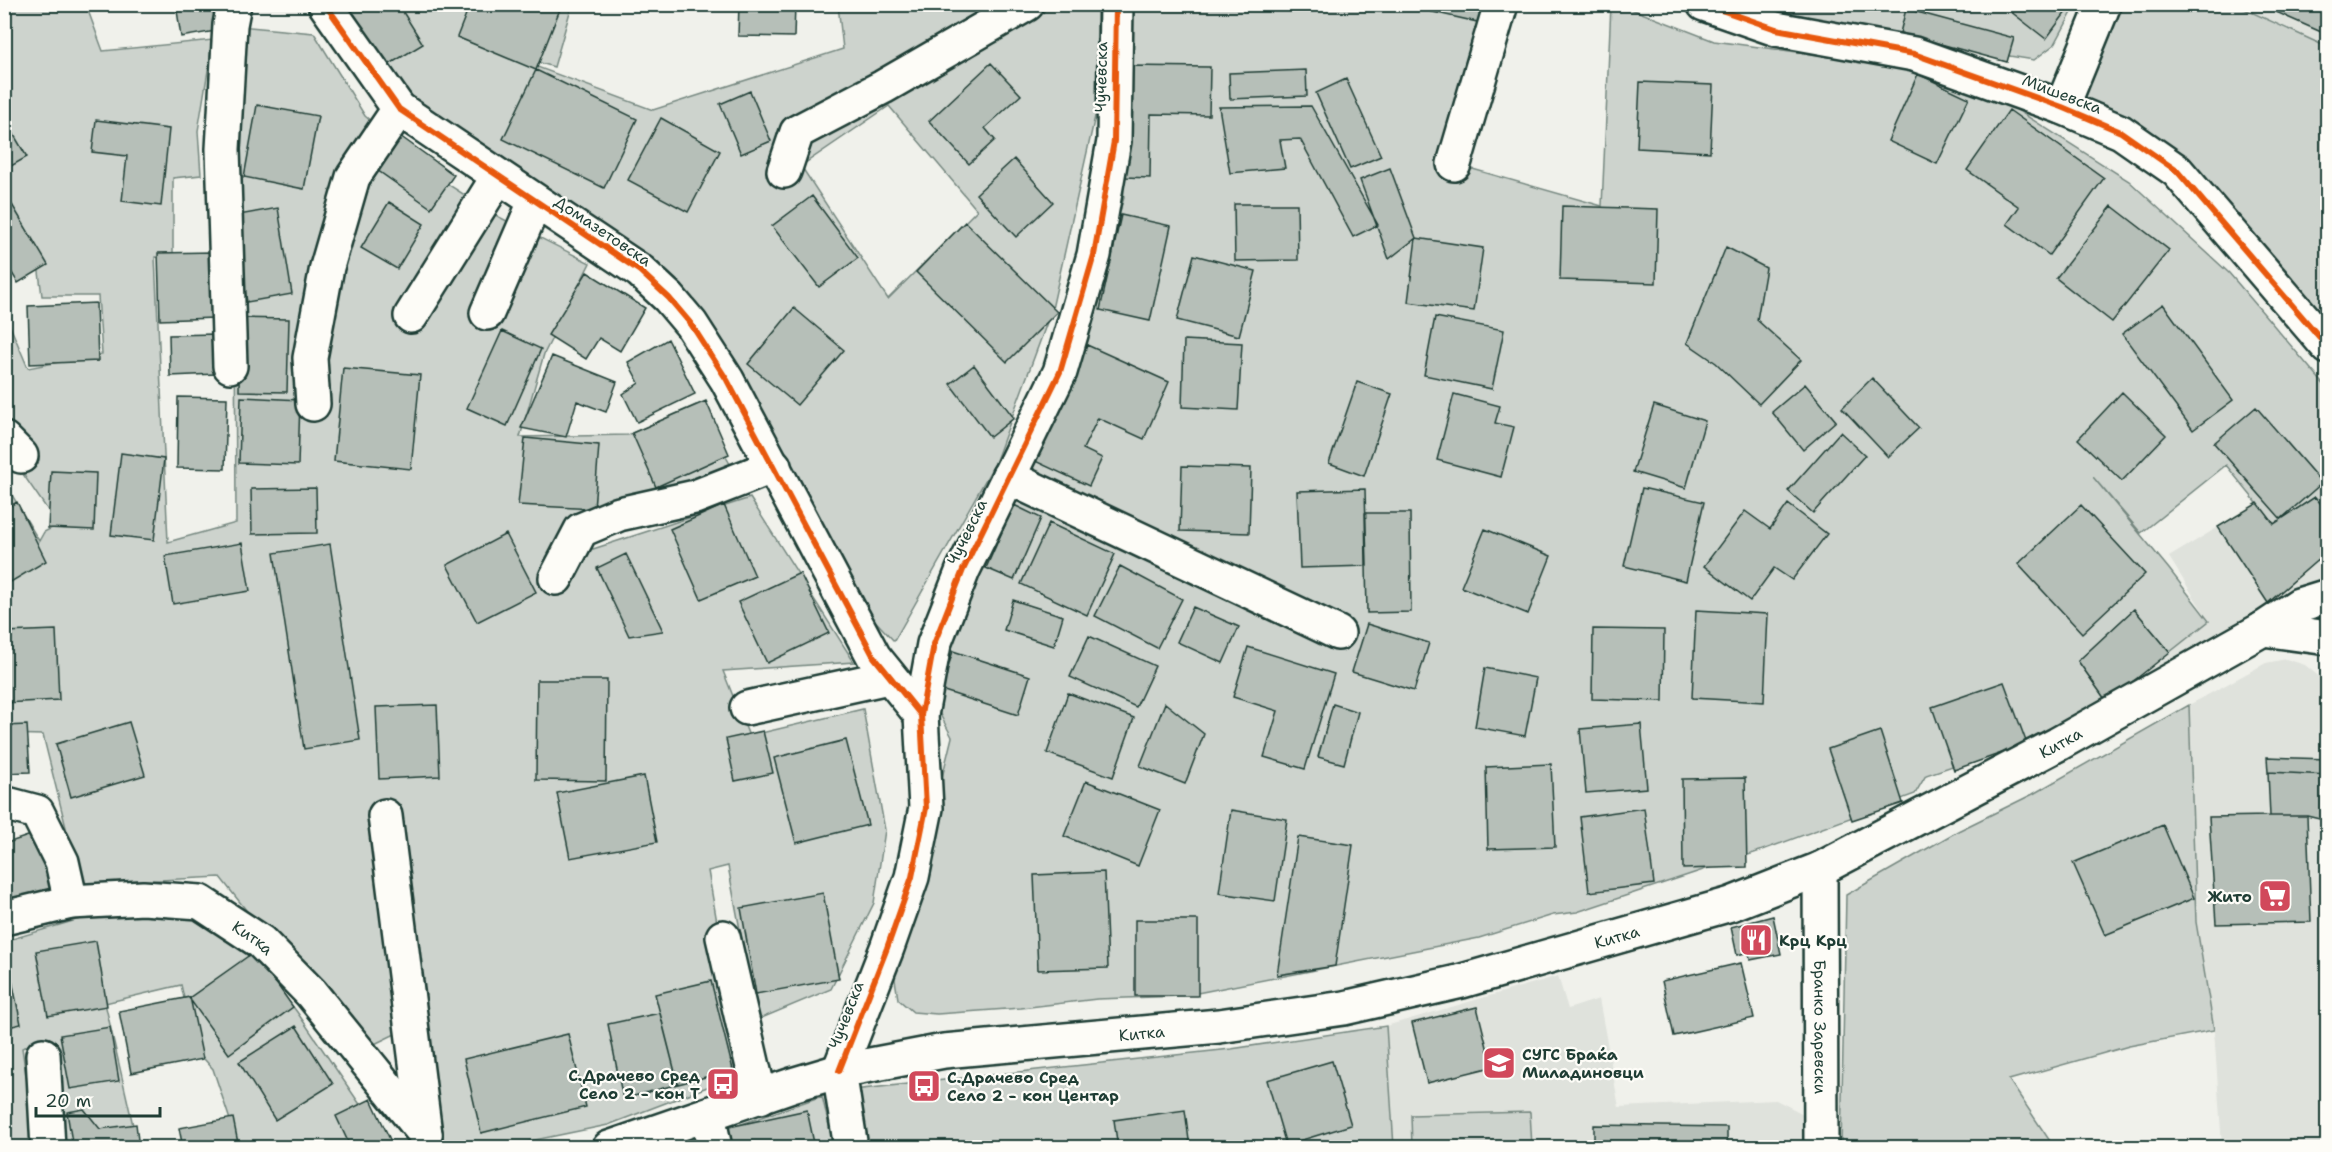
<svg xmlns="http://www.w3.org/2000/svg" width="2332" height="1152" font-family="'Shantell Sans',sans-serif">
	<style>
		.built { fill: #dfe2dc }
		.green { fill: #cdd3cd; stroke: #768880; stroke-width: 1.5; fill-rule: evenodd }
		.building { fill: #b6bfb8; stroke: #1f3d34; stroke-width: 1.5 }
		.lines { fill: none; stroke-linecap: round; stroke-linejoin: round }
		.minor-casing { stroke: #1f3d34; stroke-width: 38 }
		.major-casing { stroke: #1f3d34; stroke-width: 38 }
		.minor { stroke: #fdfcf7; stroke-width: 33 }
		.major { stroke: #fdfcf7; stroke-width: 33 }
		.cycleway-casing { stroke: #fdfcf7; stroke-width: 10 }
		.cycleway { stroke: #e8590c; stroke-width: 6 }
		.labels { text-anchor: middle; dominant-baseline: central; stroke-width: 4.5; stroke-linejoin: round; paint-order: stroke }
		.street-label { font-size: 16px; fill: #1f3d34; stroke: #fdfcf7 }
		.poi-label { font-size: 16px; font-weight: bold; fill: #1f3d34; stroke: #fdfcf7; text-anchor: start }
	</style>
	<rect width="100%" height="100%" fill="#f0f1eb"/>
	<filter id="ink" filterUnits="userSpaceOnUse"><feTurbulence type="fractalNoise" baseFrequency=".0167" numOctaves="2"/><feDisplacementMap in="SourceGraphic" scale="12" xChannelSelector="R" yChannelSelector="G"/><feConvolveMatrix kernelMatrix="1 2 1 2 8 2 1 2 1" color-interpolation-filters="sRGB"/></filter>
	<g filter="url(#ink)">
		<path class="built" d="M2236 5H2327V47L2270 20Z
			M2315 497 2327 512V596L2119 709 2093 682 2078 661 2134 609 2209 621 2169 557 2258 503 2274 524Z
			M2286 659 2305 665 2327 683V1147H2222L2214 1030 2196 922 2189 705 2266 663Z
			M1558 976 1568 1009 1599 999 1619 1107 1776 1100 1821 1123V1147H1394L1386 1026Z"/>
		<path class="green" d="M354 4 572 5 554 67 462 39 653 110 843 49 838 5H1097L1096 112 1052 309 995 463 894 641 840 583 672 295 430 134 337 14ZM889 106 977 210 888 299 801 166Z
			M1768 4 2076 5 2055 44 2034 60 1898 38 1767 7Z
			M5 5H86L103 51 213 40 198 131 201 175 173 178V257H155L168 542 236 523 235 301 240 26 314 33 365 116 438 178 499 217 590 263 544 354 520 437 628 435 696 405 741 483 584 526 593 549 750 498 854 662 723 671 749 736 863 709 885 830 874 903 831 989 757 1020 728 866 708 871 742 1065 728 1079 608 1125 501 1147H445L417 1030 393 1035 358 1052 220 877 80 884 43 735 5 734V483L39 541 44 532 58 525 5 448 4 312 28 368 102 354 98 296H42L38 264 5 205Z
			M1122 5H1513L1469 168 1602 206 1611 5H1621L1714 41 1880 63 1989 92 2129 181 2229 273 2327 388V512L2315 497 2274 524 2226 465 2141 533 2093 477 2169 569 2209 621 2170 652 2134 609 2078 661 2107 702 2020 743 1926 775 1915 794 1760 851 1577 912 1553 915 1479 938 1182 996 1097 999 1021 1008 937 1014 913 1012 898 999 894 973 952 737 934 703 948 652 972 585 1009 507 1028 482 1062 362 1093 292 1124 198 1117 100Z
			M2104 5H2236L2327 47V347L2176 171 2062 107Z
			M2189 705 2196 922 2214 1030 2129 1046 2009 1080 2054 1147 1841 1148 1846 895 1958 831 2033 794Z
			M210 911 243 940 297 1012 389 1147H239L213 1069 196 1050 181 985 105 1003 138 1147H40L31 1045 22 1048 36 1147 5 1148V941L90 916Z
			M1386 1026 1394 1147H865L853 1090 1231 1049Z
			M822 1096 834 1147H713L710 1135Z
			M1530 1112 1532 1147H1412L1411 1115Z"/>
		<path class="building" d="M176 4H212L216 31 181 37Z
			M351 4H398L423 44 385 67 348 6Z
			M470 4H562L536 70 457 37Z
			M739 4H795L794 37 738 36Z
			M1430 4H1487L1482 23 1428 11Z
			M2001 4H2072L2046 39Z
			M2280 4H2328V35L2276 12Z
			M1906 9 2014 38 2007 62 1900 33Z
			M991 63 1021 95 985 128 995 140 969 164 929 121Z
			M1127 66 1210 67 1209 115 1151 114 1150 178 1125 177Z
			M536 70 637 119 604 188 503 139Z
			M1306 70 1307 96 1230 99 1229 73Z
			M1918 74 1969 98 1937 164 1888 141Z
			M1346 79 1381 156 1350 169 1316 93Z
			M1640 82 1713 85 1710 152 1637 148Z
			M750 91 771 141 741 154 720 104Z
			M257 105 318 116 304 189 244 177Z
			M1311 106 1378 225 1353 237 1300 139 1280 140 1285 168 1230 173 1219 107Z
			M2009 110 2104 178 2049 255 2007 224 2019 207 1967 170Z
			M4 118 27 157 4 170Z
			M661 118 720 151 688 212 628 180Z
			M96 120 169 129 161 206 122 201 127 156 92 152Z
			M400 136 454 175 431 208 377 170Z
			M1014 159 1053 202 1016 237 976 194Z
			M1390 168 1416 238 1389 259 1360 180Z
			M812 196 858 258 819 287 772 226Z
			M389 202 424 224 397 269 361 248Z
			M11 203 48 265 18 283 4 260V206Z
			M1234 204H1297L1298 260 1235 261Z
			M1562 206 1658 209 1656 283 1560 280Z
			M2112 206 2169 250 2112 322 2056 278Z
			M278 208 292 294 247 302 233 216Z
			M1121 215 1171 226 1150 321 1100 310Z
			M965 222 1057 312 1007 362 916 272Z
			M1416 238 1483 248 1474 311 1408 302Z
			M1726 247 1766 268 1757 320 1801 360 1759 404 1716 363 1687 343Z
			M213 252 214 318 160 320 158 253Z
			M1194 255 1256 271 1239 336 1177 320Z
			M587 272 645 308 620 351 599 338 586 359 548 335Z
			M96 303 98 361 30 364 28 306Z
			M2163 304 2233 400 2193 430 2122 334Z
			M794 308 844 350 797 405 748 364Z
			M1435 317 1504 330 1492 389 1424 375Z
			M240 318 289 319 287 392 239 391Z
			M502 331 541 349 507 426 467 408Z
			M215 334 216 374 170 376 169 335Z
			M668 339 695 394 637 422 623 394 639 383 628 362Z
			M1184 340 1242 343 1238 410 1182 407Z
			M1087 345 1169 382 1144 439 1098 418 1083 449 1102 458 1089 486 1035 461Z
			M552 356 617 382 606 412 577 401 566 437 521 428Z
			M974 365 1014 418 990 437 950 384Z
			M343 368 420 375 411 469 334 461Z
			M1872 378 1919 428 1888 457 1842 408Z
			M1357 382 1392 394 1364 476 1329 463Z
			M1805 384 1836 421 1803 450 1772 412Z
			M2122 392 2166 435 2122 481 2078 439Z
			M1454 394 1500 406 1495 423 1514 427 1501 477 1437 460Z
			M178 397 227 398 225 469 177 468Z
			M241 397 300 400 298 465 239 463Z
			M706 401 729 454 656 487 632 433Z
			M1654 405 1705 421 1686 488 1633 472Z
			M2256 407 2322 483 2281 519 2214 443Z
			M1840 432 1865 455 1813 513 1788 491Z
			M525 438 599 445 594 509 518 505Z
			M121 453 164 459 154 540 111 535Z
			M1182 466 1251 468 1249 533 1180 531Z
			M51 471 96 473 94 530 48 528Z
			M316 488 317 533 252 534 251 489Z
			M1642 488 1704 502 1686 581 1624 566Z
			M1365 489 1367 566 1300 568 1297 491Z
			M2315 497 2328 512V551L2268 603 2218 527 2258 503 2274 524Z
			M17 502 46 561 4 586V509Z
			M1788 504 1827 534 1792 580 1774 568 1750 601 1704 566 1745 511 1770 529Z
			M724 505 755 576 701 599 670 529Z
			M1014 505 1041 518 1014 580 986 568Z
			M2081 505 2145 574 2082 633 2018 564Z
			M1365 513H1410L1411 612 1367 613Z
			M1049 523 1115 554 1087 615 1021 584Z
			M1485 529 1551 556 1528 614 1461 587Z
			M506 534 536 592 477 622 447 565Z
			M242 543 250 591 173 604 165 556Z
			M330 544 360 740 304 749 274 553Z
			M626 554 663 631 629 636 597 568Z
			M1120 566 1182 599 1157 648 1095 616Z
			M800 573 829 633 767 663 738 602Z
			M1013 600 1063 616 1054 646 1004 630Z
			M1193 607 1239 627 1223 663 1177 642Z
			M2134 609 2170 652 2107 702 2078 661Z
			M1696 610 1768 614 1764 702 1692 698Z
			M1367 624 1429 643 1414 691 1352 672Z
			M1593 629 1664 630 1663 701 1592 699Z
			M56 630 59 700 4 703V632Z
			M1089 636 1155 666 1136 707 1070 677Z
			M1248 647 1334 674 1305 769 1264 757 1278 711 1233 697Z
			M953 651 1030 676 1018 715 941 690Z
			M1485 668 1536 678 1525 736 1475 727Z
			M537 680H607L606 781 536 780Z
			M2004 682 2027 744 1954 770 1932 707Z
			M1068 693 1134 718 1113 777 1047 753Z
			M1165 703 1204 734 1185 784 1140 766Z
			M1333 704 1358 712 1344 764 1318 757Z
			M437 705 440 776 379 779 376 707Z
			M129 722 145 775 71 797 56 744Z
			M1641 724 1647 788 1586 793 1580 729Z
			M27 725 30 772 4 773V726Z
			M763 731 773 773 735 781 726 739Z
			M1880 731 1903 803 1852 820 1828 749Z
			M846 740 868 825 796 843 774 758Z
			M2267 757 2328 759V775L2268 772Z
			M1551 764 1555 847 1488 849 1486 767Z
			M2268 772 2328 775V821L2307 816H2270Z
			M644 776 657 842 570 858 557 793Z
			M1745 778 1747 867 1683 869 1682 779Z
			M1086 781 1160 810 1138 866 1064 836Z
			M1644 808 1654 884 1589 892 1580 817Z
			M1231 810 1287 819 1275 901 1219 893Z
			M2270 816H2307L2311 922 2216 924 2209 817Z
			M2163 825 2194 898 2105 935 2073 863Z
			M40 832 58 890 4 907V844Z
			M1298 837 1353 845 1335 966 1277 975Z
			M1104 872 1108 968 1038 970 1034 875Z
			M823 893 839 979 756 994 741 908Z
			M1773 916 1781 954 1750 960 1749 952 1737 955 1731 927Z
			M1135 920H1198V996H1135Z
			M96 941 107 1006 48 1016 36 951Z
			M6 951 21 1024 4 1028V952Z
			M254 952 293 1007 229 1054 189 998Z
			M1741 963 1754 1018 1674 1036 1662 981Z
			M711 981 733 1070 678 1084 655 994Z
			M190 997 203 1059 131 1073 119 1011Z
			M1477 1007 1492 1067 1427 1083 1412 1023Z
			M660 1013 678 1084 623 1099 608 1024Z
			M296 1026 333 1084 275 1120 239 1062Z
			M110 1027 119 1081 70 1089 60 1035Z
			M568 1034 586 1107 481 1133 464 1059Z
			M1332 1061 1351 1125 1286 1145 1267 1080Z
			M371 1099 394 1148H351L336 1116Z
			M84 1109 100 1129 136 1124 139 1148H73L67 1112Z
			M807 1110 815 1148H724L720 1129Z
			M1185 1110 1190 1148H1118L1114 1120Z
			M233 1118 239 1148H183L179 1128Z
			M1594 1125 1727 1127V1148H1594Z
			M897 1144 963 1145V1148H897Z"/>
		<g class="lines">
			<defs>
				<g id="minor">
					<path d="M325 4 399 109 640 271 669 298 691 324 727 380 874 657 921 715"/>
					<path d="M1704 4 1776 29 1914 54 2062 107 2121 132 2177 171 2328 347"/>
					<path d="M2062 107 2104 4"/>
					<path d="M1454 164 1501 4"/>
					<path d="M784 171 797 132 883 87 1027 4"/>
					<path d="M487 313 535 202"/>
					<path d="M411 316 498 177"/>
					<path d="M230 366 223 149 230 25 234 4"/>
					<path d="M313 404 310 358 327 267 353 177 399 109"/>
					<path d="M4 439 21 456"/>
					<path d="M1008 477 1338 633"/>
					<path d="M556 578 581 530 619 514 695 497 774 466"/>
					<path d="M747 708 889 677"/>
					<path d="M7 804 37 812 62 862 71 902"/>
					<path d="M385 816 425 1134"/>
					<path id="s1" d="M1820 869 1821 1148"/>
					<path id="s2" d="M4 918 71 902 143 898 200 902 261 942 311 993 425 1134"/>
					<path d="M723 937 760 1097"/>
					<path d="M43 1055 48 1148"/>
					<path d="M708 1115 715 1148"/>
					<path d="M851 1148 839 1071 887 948 912 877 926 808 921 715 934 644 963 570 1060 372 1094 255 1114 141 1116 4"/>
				</g>
				<g id="major">
					<path d="M2263 629 2328 638"/>
					<path id="s3" d="M609 1148 792 1085 839 1071 944 1051 1219 1026 1344 1008 1462 981 1731 904 1820 869 2058 744 2263 629 2299 605 2328 596"/>
				</g>
			</defs>
			<use href="#minor" class="minor-casing"/>
			<use href="#major" class="major-casing"/>
			<use href="#minor" class="minor"/>
			<use href="#major" class="major"/>
			<defs>
				<path id="cycleway" d="M325 4 399 109 640 271 669 298 691 324 727 380 874 657 921 715
					M1704 4 1776 29 1914 54 2062 107 2121 132 2177 171 2328 347
					M839 1071 887 948 912 877 926 808 921 715 934 644 963 570 1060 372 1094 255 1114 141 1116 4"/>
			</defs>
			<use href="#cycleway" class="cycleway-casing"/>
			<use href="#cycleway" class="cycleway"/>
		</g>
	</g>
	<defs>
		<symbol id="supermarket-square" viewBox="-11 -11 22 22"><rect x="-9" y="-9" width="18" height="18" rx="4" fill="#d1495b" stroke="#fdfcf7"/><path d="M-6-5.5h2.5l.6 2H6L4.5 2H-2.5L-4.4-4H-6ZM-1.5 3.2a1.3 1.3 0 1 0 .1 0ZM3 3.2a1.3 1.3 0 1 0 .1 0Z" fill="#fff"/></symbol>
		<symbol id="restaurant-square" viewBox="-11 -11 22 22"><rect x="-9" y="-9" width="18" height="18" rx="4" fill="#d1495b" stroke="#fdfcf7"/><path d="M-5-6h1v4h1v-4h1v4h1v-4h1v5L-1.5 .5V6h-2V.5L-5-1ZM5-6V6H3V1.5H1.5Q1.5-4 5-6Z" fill="#fff"/></symbol>
		<symbol id="school-square" viewBox="-11 -11 22 22"><rect x="-9" y="-9" width="18" height="18" rx="4" fill="#d1495b" stroke="#fdfcf7"/><path d="M0-5L7-2L0 1L-7-2ZM-4 1L0 2.5L4 1V4Q0 6-4 4Z" fill="#fff"/></symbol>
		<symbol id="bus-square" viewBox="-11 -11 22 22"><rect x="-9" y="-9" width="18" height="18" rx="4" fill="#d1495b" stroke="#fdfcf7"/><path d="M-5-6H5V4H4V6H2V4H-2V6H-4V4H-5ZM-3.5-4V0h7V-4ZM-3.5 1.2v1.5H-2V1.2ZM2 1.2v1.5H3.5V1.2Z" fill="#fff"/></symbol>
	</defs>
	<g fill-rule="evenodd">
		<use href="#supermarket-square" x="2256" y="877" width="38" height="38"/>
		<use href="#restaurant-square" x="1737" y="921" width="38" height="38"/>
		<use href="#school-square" x="1480" y="1044" width="38" height="38"/>
		<use href="#bus-square" x="704" y="1065" width="38" height="38"/>
		<use href="#bus-square" x="905" y="1067" width="38" height="38"/>
	</g>
	<g class="labels">
		<g class="street-label">
			<text transform="translate(1101 77) rotate(-89)">Чучевска</text>
			<text transform="translate(2062 94) rotate(21)">Мишевска</text>
			<text transform="translate(603 231) rotate(34)">Домазетовска</text>
			<text transform="translate(967 532) rotate(-64)">Чучевска</text>
			<text stroke="none"><textPath href="#s3" startOffset="1520">Китка</textPath></text>
			<text stroke="none"><textPath href="#s3" startOffset="1034">Китка</textPath></text>
			<text stroke="none"><textPath href="#s2" startOffset="262">Китка</textPath></text>
			<text transform="translate(846 1015) rotate(-69)">Чучевска</text>
			<text stroke="none"><textPath href="#s1" startOffset="158">Бранко Заревски</textPath></text>
			<text stroke="none"><textPath href="#s3" startOffset="548">Китка</textPath></text>
		</g>
		<g class="poi-label">
			<text x="2252" y="896" text-anchor="end">Жито</text>
			<text x="1779" y="940">Крц Крц</text>
			<text x="1522" y="1054">СУГС Браќа<tspan x="1522" dy="18">Миладиновци</tspan></text>
			<text x="700" y="1075" text-anchor="end">С.Драчево Сред<tspan x="700" dy="18">Село 2 - кон T</tspan></text>
			<text x="947" y="1077">С.Драчево Сред<tspan x="947" dy="18">Село 2 - кон Центар</tspan></text>
		</g>
	</g>
	<rect width="2332" height="1152" fill="none" stroke="#fdfcf7" stroke-width="24"/>
	<rect x="12" y="12" width="2308" height="1128" fill="none" stroke="#1f3d34" stroke-width="2" filter="url(#ink)"/>
	<path d="M36 1107v9h124v-9" fill="none" stroke="#1f3d34" stroke-width="3"/>
	<text x="45" y="1107" font-size="18" fill="#1f3d34" stroke="#fdfcf7" stroke-width="4.5" paint-order="stroke">20 m</text>
</svg>
